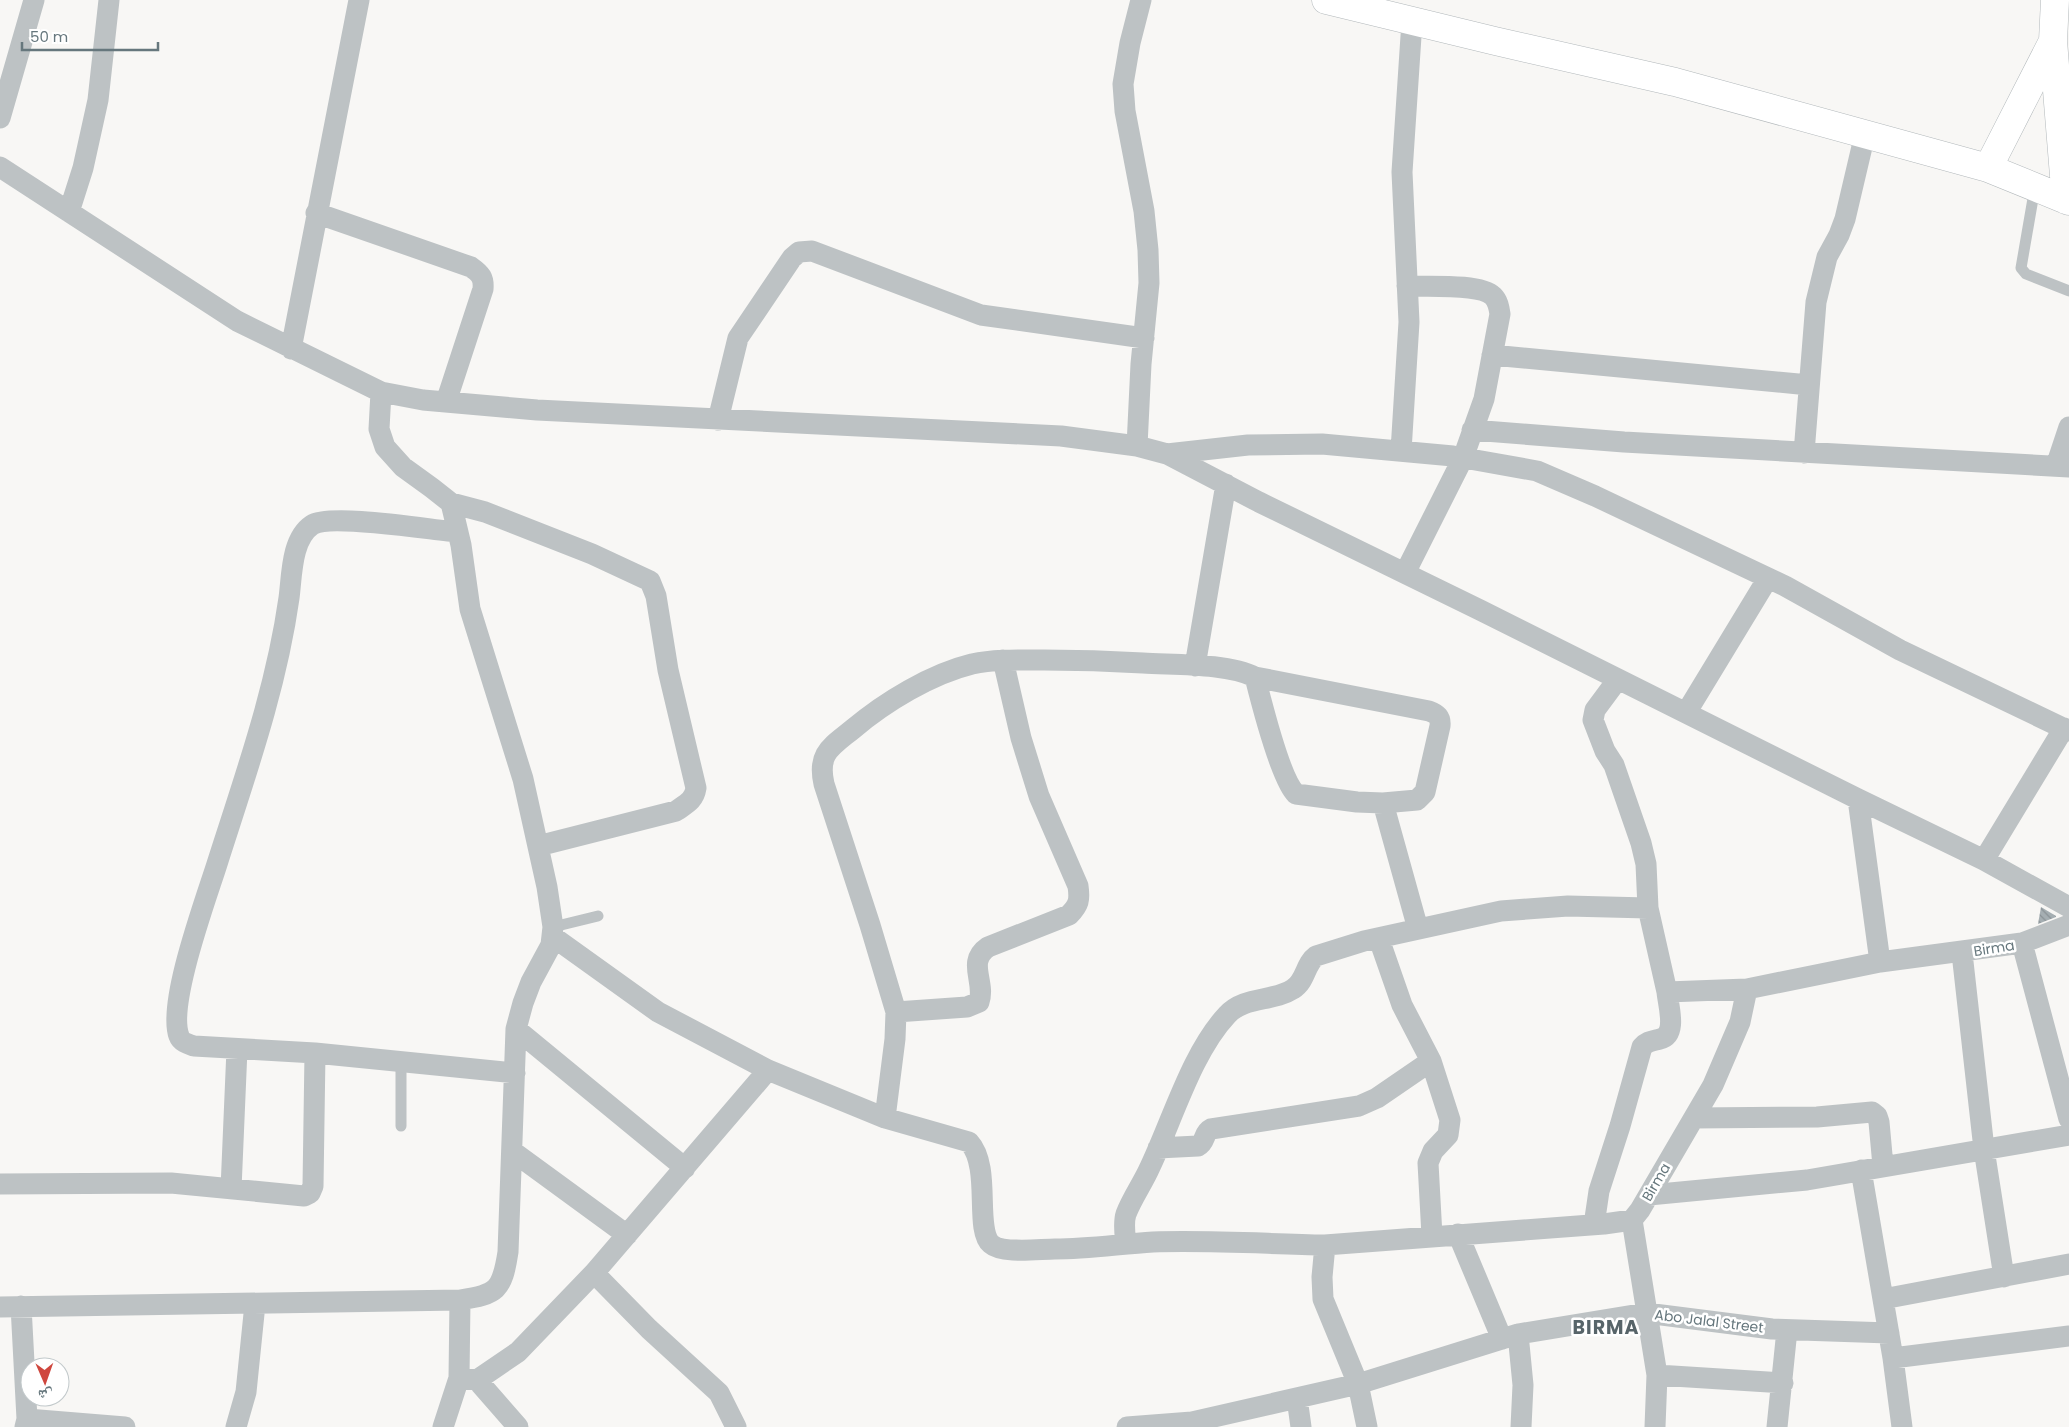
<svg xmlns="http://www.w3.org/2000/svg" width="2069" height="1427" font-family="Poppins,'Noto Naskh Arabic',sans-serif">
	<style>
		.building { fill: url(#building-back-hatch) }
		.lines { fill: none; stroke-linecap: round; stroke-linejoin: round }
		.secondary-casing { stroke: #b2b8bb; stroke-width: 29 }
		.lane { stroke: #bdc2c4; stroke-width: 11 }
		.street { stroke: #bdc2c4; stroke-width: 21 }
		.secondary { stroke: #fff; stroke-width: 28 }
		.labels { text-anchor: middle; dominant-baseline: central; stroke-width: 5; stroke-linejoin: round; paint-order: stroke }
		.street-label { font-size: 14px; fill: #66777d; stroke: #fff }
		.district-label { font-size: 19px; font-weight: bold; letter-spacing: 1px; fill: #576469; stroke: #fff }
	</style>
	<defs>
		<pattern id="building-back-hatch" width="6" height="6" patternUnits="userSpaceOnUse" patternTransform="scale(1.25)"><rect width="6" height="6" fill="#a5aeb2"/><path d="M-1 5l2 2M0 0l6 6M5-1l2 2" fill="none" stroke="#8a9296"/></pattern>
	</defs>
	<rect width="100%" height="100%" fill="#f8f7f5"/>
	<path class="building" d="M2041 907 2056 916V917L2038 924Z"/>
	<g class="lines">
		<defs>
			<path id="secondary" d="M1326 0 1495 41 1675 82 1988 168 2069 201
				M2055 0 2053 41 2066 200
				M1988 168 2053 41"/>
		</defs>
		<use href="#secondary" class="secondary-casing"/>
		<path class="lane" d="M2035 187 2021 268 2026 274 2069 291
			M553 927 598 916
			M401 1126V1061"/>
		<path class="street" d="M0 118 34 0
			M0 167 237 321 381 392 423 400 537 410 1061 436 1137 446 1167 454 1259 502 1480 610 1858 799 1984 860 2069 907
			M69 212 83 168 98 100 109 0
			M316 213 471 267C481 274 484 278 483 289L446 402
			M291 349 359 0
			M1492 355 1809 385
			M718 420 738 338 792 258 799 252 812 251 981 315 1144 338
			M1472 430 1624 442 2069 467
			M1137 446 1141 364 1149 283 1148 250 1144 211 1125 111 1123 84 1130 43 1141 0
			M1401 451 1409 322 1402 172 1412 21
			M1804 453 1816 302 1827 257 1839 235 1845 219 1865 134
			M1167 454 1248 445 1322 444 1453 456 1537 471 1595 496 1785 586 1900 650 2069 731
			M2056 466 2069 427
			M451 503 485 512 592 554 650 581 656 596 668 670 696 788C694 801 686 804 676 811L538 846
			M458 532C432 530 330 513 312 525 291 539 292 576 289 598 276 690 245 776 217 864 206 899 167 1004 179 1036 181 1042 188 1044 194 1046L315 1053 515 1073
			M1405 573 1463 458 1484 399 1500 314C1499 307 1498 301 1493 296 1480 283 1426 287 1407 286
			M1195 666 1226 484
			M1255 677 1429 711C1437 714 1441 717 1440 726L1425 792 1417 800 1383 803
			M1618 679 1595 710 1593 720 1605 751 1614 765 1641 843 1646 864 1648 908 1667 992
			M1686 713 1768 578
			M1858 799 1880 962
			M1984 860 2064 728
			M552 936 658 1012 768 1070 885 1118 969 1142C992 1167 974 1229 991 1244 1002 1254 1039 1249 1055 1249 1088 1249 1120 1244 1153 1242 1210 1240 1268 1244 1325 1245
			M1379 939 1402 1005 1431 1061 1450 1120 1448 1135 1433 1151 1428 1163 1432 1236
			M2022 943 2069 1119
			M1962 953 1984 1149 2004 1277
			M896 1012 967 1007 979 1002C986 982 966 962 988 947L1069 915C1079 905 1080 900 1078 886L1039 796 1021 738 1003 660
			M516 1029 685 1168
			M885 1118 895 1039 896 1012 870 925 824 784C817 753 831 747 853 729 885 702 931 674 972 664 996 659 1020 660 1044 660 1077 660 1110 661 1143 663 1174 665 1228 663 1255 677 1261 701 1281 780 1296 794L1357 802 1383 803 1418 929
			M1694 1118 1817 1117 1872 1112 1877 1116 1879 1122 1883 1166
			M1158 1148 1198 1146C1206 1142 1203 1133 1211 1129L1359 1106 1377 1098 1431 1061
			M512 1151 627 1235
			M1861 1170 1893 1358 1902 1427
			M0 1184 171 1183 304 1196 310 1193 313 1186 315 1053
			M231 1189 237 1049
			M1649 1195 1807 1180 2069 1135
			M1632 1220 1657 1375 1655 1427
			M1594 1225 1599 1191 1620 1126 1642 1047C1647 1041 1652 1041 1660 1039 1678 1035 1668 1005 1667 992L1747 989
			M1458 1234 1502 1339
			M1126 1244C1125 1235 1123 1223 1126 1214 1132 1198 1143 1183 1150 1167 1172 1121 1192 1052 1227 1015 1244 996 1273 1002 1293 989 1306 981 1305 964 1316 956L1364 941 1501 911 1568 906 1648 908
			M594 1273 768 1070
			M1883 1299 2069 1264
			M21 1306 27 1419 25 1427
			M0 1307 460 1300C497 1294 502 1291 508 1252L516 1029 523 1003 531 982 551 945 553 927 547 887 523 779 470 609 461 545 451 503 432 488 403 467 385 447 379 429 381 392
			M1518 1334 1523 1385 1521 1427
			M1893 1358 2069 1336
			M1657 1375 1783 1383
			M459 1378 477 1380 518 1352 594 1273 649 1329 719 1393 736 1427
			M477 1380 518 1427
			M1297 1398 1301 1427
			M27 1419 125 1427
			M236 1427 246 1392 255 1304
			M443 1427 459 1378 460 1300
			M1127 1427 1192 1422 1358 1384 1518 1334 1646 1313 1772 1329 1889 1333
			M1367 1427 1358 1384 1323 1299 1322 1277 1325 1245 1604 1224 1632 1220 1640 1210 1713 1085 1740 1022 1747 989 1880 962 2022 943 2069 925
			M1777 1427 1787 1330"/>
		<use href="#secondary" class="secondary"/>
	</g>
	<g class="labels">
		<g class="street-label">
			<text transform="translate(1994 948) rotate(-9)">Birma</text>
			<text transform="translate(1656 1182) rotate(-60)">Birma</text>
			<text transform="translate(1709 1321) rotate(7)">Abo Jalal Street</text>
		</g>
		<g class="district-label">
			<text x="1606" y="1327">BIRMA</text>
		</g>
	</g>
	<g transform="translate(45 1382) rotate(178)"><circle r="24" fill="#ffffff" stroke="#c2c9cb"/>
	<path d="M0-4L9 19L0 12L-9 19Z" fill="#cf473e"/>
	<text y="-8" font-size="14" font-weight="bold" text-anchor="middle" fill="#66777d">ش</text>
	</g>
	<path d="M22 42v8h136v-8" fill="none" stroke="#66777d" stroke-width="2.5"/>
	<text x="30" y="42" font-size="15" fill="#66777d" stroke="#ffffff" stroke-width="4" paint-order="stroke">50 m</text>
</svg>
